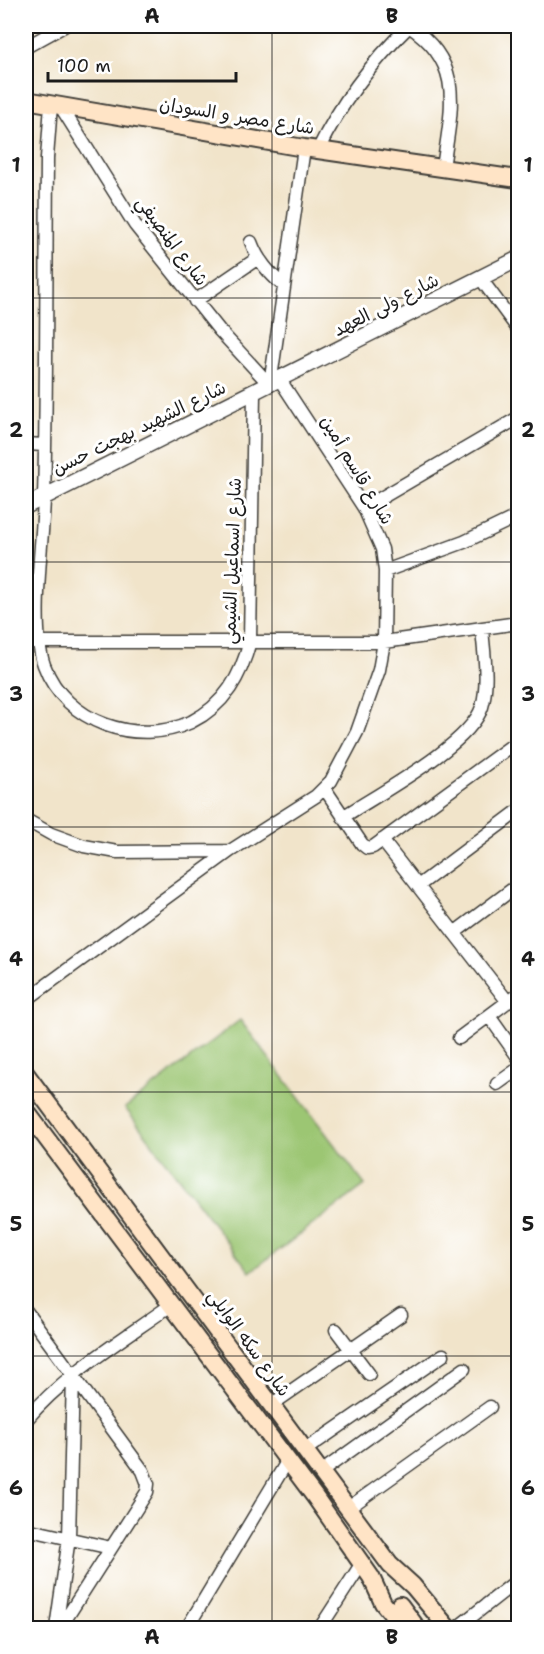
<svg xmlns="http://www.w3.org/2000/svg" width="544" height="1654" font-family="'Shantell Sans','Playpen Sans Arabic',sans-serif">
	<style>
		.green { fill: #9cc673; stroke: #5c7148; stroke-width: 1.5 }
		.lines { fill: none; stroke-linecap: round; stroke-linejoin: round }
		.minor-casing { stroke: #3c3a36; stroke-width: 15 }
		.tertiary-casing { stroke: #3c3a36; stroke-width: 18 }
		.secondary-casing { stroke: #3c3a36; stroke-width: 20 }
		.minor { stroke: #fff; stroke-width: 12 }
		.tertiary { stroke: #fff; stroke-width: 15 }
		.secondary { stroke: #ffe4c6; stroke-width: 16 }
		.grid { fill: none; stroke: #1c1c1c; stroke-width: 1.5; stroke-opacity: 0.55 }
		.labels { text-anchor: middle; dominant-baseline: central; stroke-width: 6; stroke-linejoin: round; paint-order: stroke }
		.street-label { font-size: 18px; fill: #1c1c1c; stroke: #fff }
		.neatline { fill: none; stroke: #1c1c1c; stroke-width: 2 }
		.grid-label { font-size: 20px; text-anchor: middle; font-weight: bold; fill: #1c1c1c }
	</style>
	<rect width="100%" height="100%" fill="#fff"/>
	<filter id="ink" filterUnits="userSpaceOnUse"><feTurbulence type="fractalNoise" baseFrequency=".0167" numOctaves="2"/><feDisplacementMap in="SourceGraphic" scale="12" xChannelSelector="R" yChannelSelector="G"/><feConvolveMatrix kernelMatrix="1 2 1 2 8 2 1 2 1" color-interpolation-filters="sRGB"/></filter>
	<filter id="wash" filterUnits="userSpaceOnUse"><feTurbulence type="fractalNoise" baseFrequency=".008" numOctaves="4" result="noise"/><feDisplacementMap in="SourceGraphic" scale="24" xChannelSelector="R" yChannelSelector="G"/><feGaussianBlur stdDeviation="1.35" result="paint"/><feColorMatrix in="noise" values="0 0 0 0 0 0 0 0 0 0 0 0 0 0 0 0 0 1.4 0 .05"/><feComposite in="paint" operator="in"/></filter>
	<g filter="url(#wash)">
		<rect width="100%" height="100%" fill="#f1e4ca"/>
		<path class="green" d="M240 1020 365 1185 250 1272 125 1108Z"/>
	</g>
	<g filter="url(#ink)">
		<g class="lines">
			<defs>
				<path id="minor" d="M409 26C466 64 451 109 443 168
					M26 47 64 26
					M51 105 47 158C46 271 47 385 44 498 43 542 30 626 44 665 65 723 137 747 191 722 225 705 241 676 250 641L254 393
					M61 107 135 225 220 331 270 385
					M318 150C341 102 372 62 409 26
					M251 242C258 261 269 273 284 286
					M481 279 518 329
					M195 301 258 258
					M270 385 304 148
					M26 444 44 445
					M364 508 518 418
					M385 571 464 542 518 516
					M26 642H384L518 623
					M325 789 362 844 367 848 373 847 518 741
					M343 817C378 794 470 745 482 707 489 683 484 653 482 629
					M26 820 51 834 84 846 117 852 230 851 316 796 331 781 357 732 379 670 384 642 385 571 382 549 364 508 280 380
					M382 840 508 1002
					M418 886 518 811
					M454 933 518 885
					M26 1000 230 851
					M489 1016 518 1057
					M459 1038 518 994
					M497 1084 518 1069
					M26 1311 143 1471 148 1484 147 1492 60 1628
					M336 1330 369 1374
					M271 1405 401 1315
					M26 1420C65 1374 122 1340 171 1305
					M305 1450 443 1355
					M321 1472 464 1369
					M347 1509 490 1407
					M26 1529 111 1548
					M56 1628 69 1538 73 1376
					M187 1628 288 1460
					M320 1628 362 1563
					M457 1628 518 1580"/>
				<path id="tertiary" d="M26 506 518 259"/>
				<path id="secondary" d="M26 100 304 148 518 179
					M26 1074 390 1565 413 1586 448 1628
					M26 1111 315 1497 371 1577 383 1603 403 1628
					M400 1605 417 1628"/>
			</defs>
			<use href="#minor" class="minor-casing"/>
			<use href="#tertiary" class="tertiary-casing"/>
			<use href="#secondary" class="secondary-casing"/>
			<use href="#minor" class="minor"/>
			<use href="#tertiary" class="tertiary"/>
			<use href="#secondary" class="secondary"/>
		</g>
	</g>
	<path class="grid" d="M272 26V1628M26 298H518M26 562H518M26 827H518M26 1092H518M26 1356H518"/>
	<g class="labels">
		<g class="street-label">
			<text transform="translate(237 116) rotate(9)">شارع مصر و السودان</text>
			<text transform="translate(172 241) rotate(53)">شارع المنصيفي</text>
			<text transform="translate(386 305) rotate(-27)">شارع ولى العهد</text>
			<text transform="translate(139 428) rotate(-26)">شارع الشهيد بهجت حسن</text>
			<text transform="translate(357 470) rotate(59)">شارع قاسم أمين</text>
			<text transform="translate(232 561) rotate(-88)">شارع اسماعيل الشيمي</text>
			<text transform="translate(249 1343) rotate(54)">شارع سكه الوايلي</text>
		</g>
	</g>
	<rect width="544" height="1654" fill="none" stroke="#fff" stroke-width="66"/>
	<path d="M48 72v9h188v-9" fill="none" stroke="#1c1c1c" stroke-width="3"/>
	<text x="57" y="72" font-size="18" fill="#1c1c1c" stroke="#ffffff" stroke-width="4.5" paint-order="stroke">100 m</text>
	<rect x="33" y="33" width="478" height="1588" class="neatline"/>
	<g class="grid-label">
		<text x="152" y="23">A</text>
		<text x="392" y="23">B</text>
		<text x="16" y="172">1</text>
		<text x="528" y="172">1</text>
		<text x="16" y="437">2</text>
		<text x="528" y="437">2</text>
		<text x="16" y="701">3</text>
		<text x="528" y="701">3</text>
		<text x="16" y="966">4</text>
		<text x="528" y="966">4</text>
		<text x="16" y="1231">5</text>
		<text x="528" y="1231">5</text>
		<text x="16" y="1495">6</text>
		<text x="528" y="1495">6</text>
		<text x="152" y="1644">A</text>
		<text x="392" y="1644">B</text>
	</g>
</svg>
